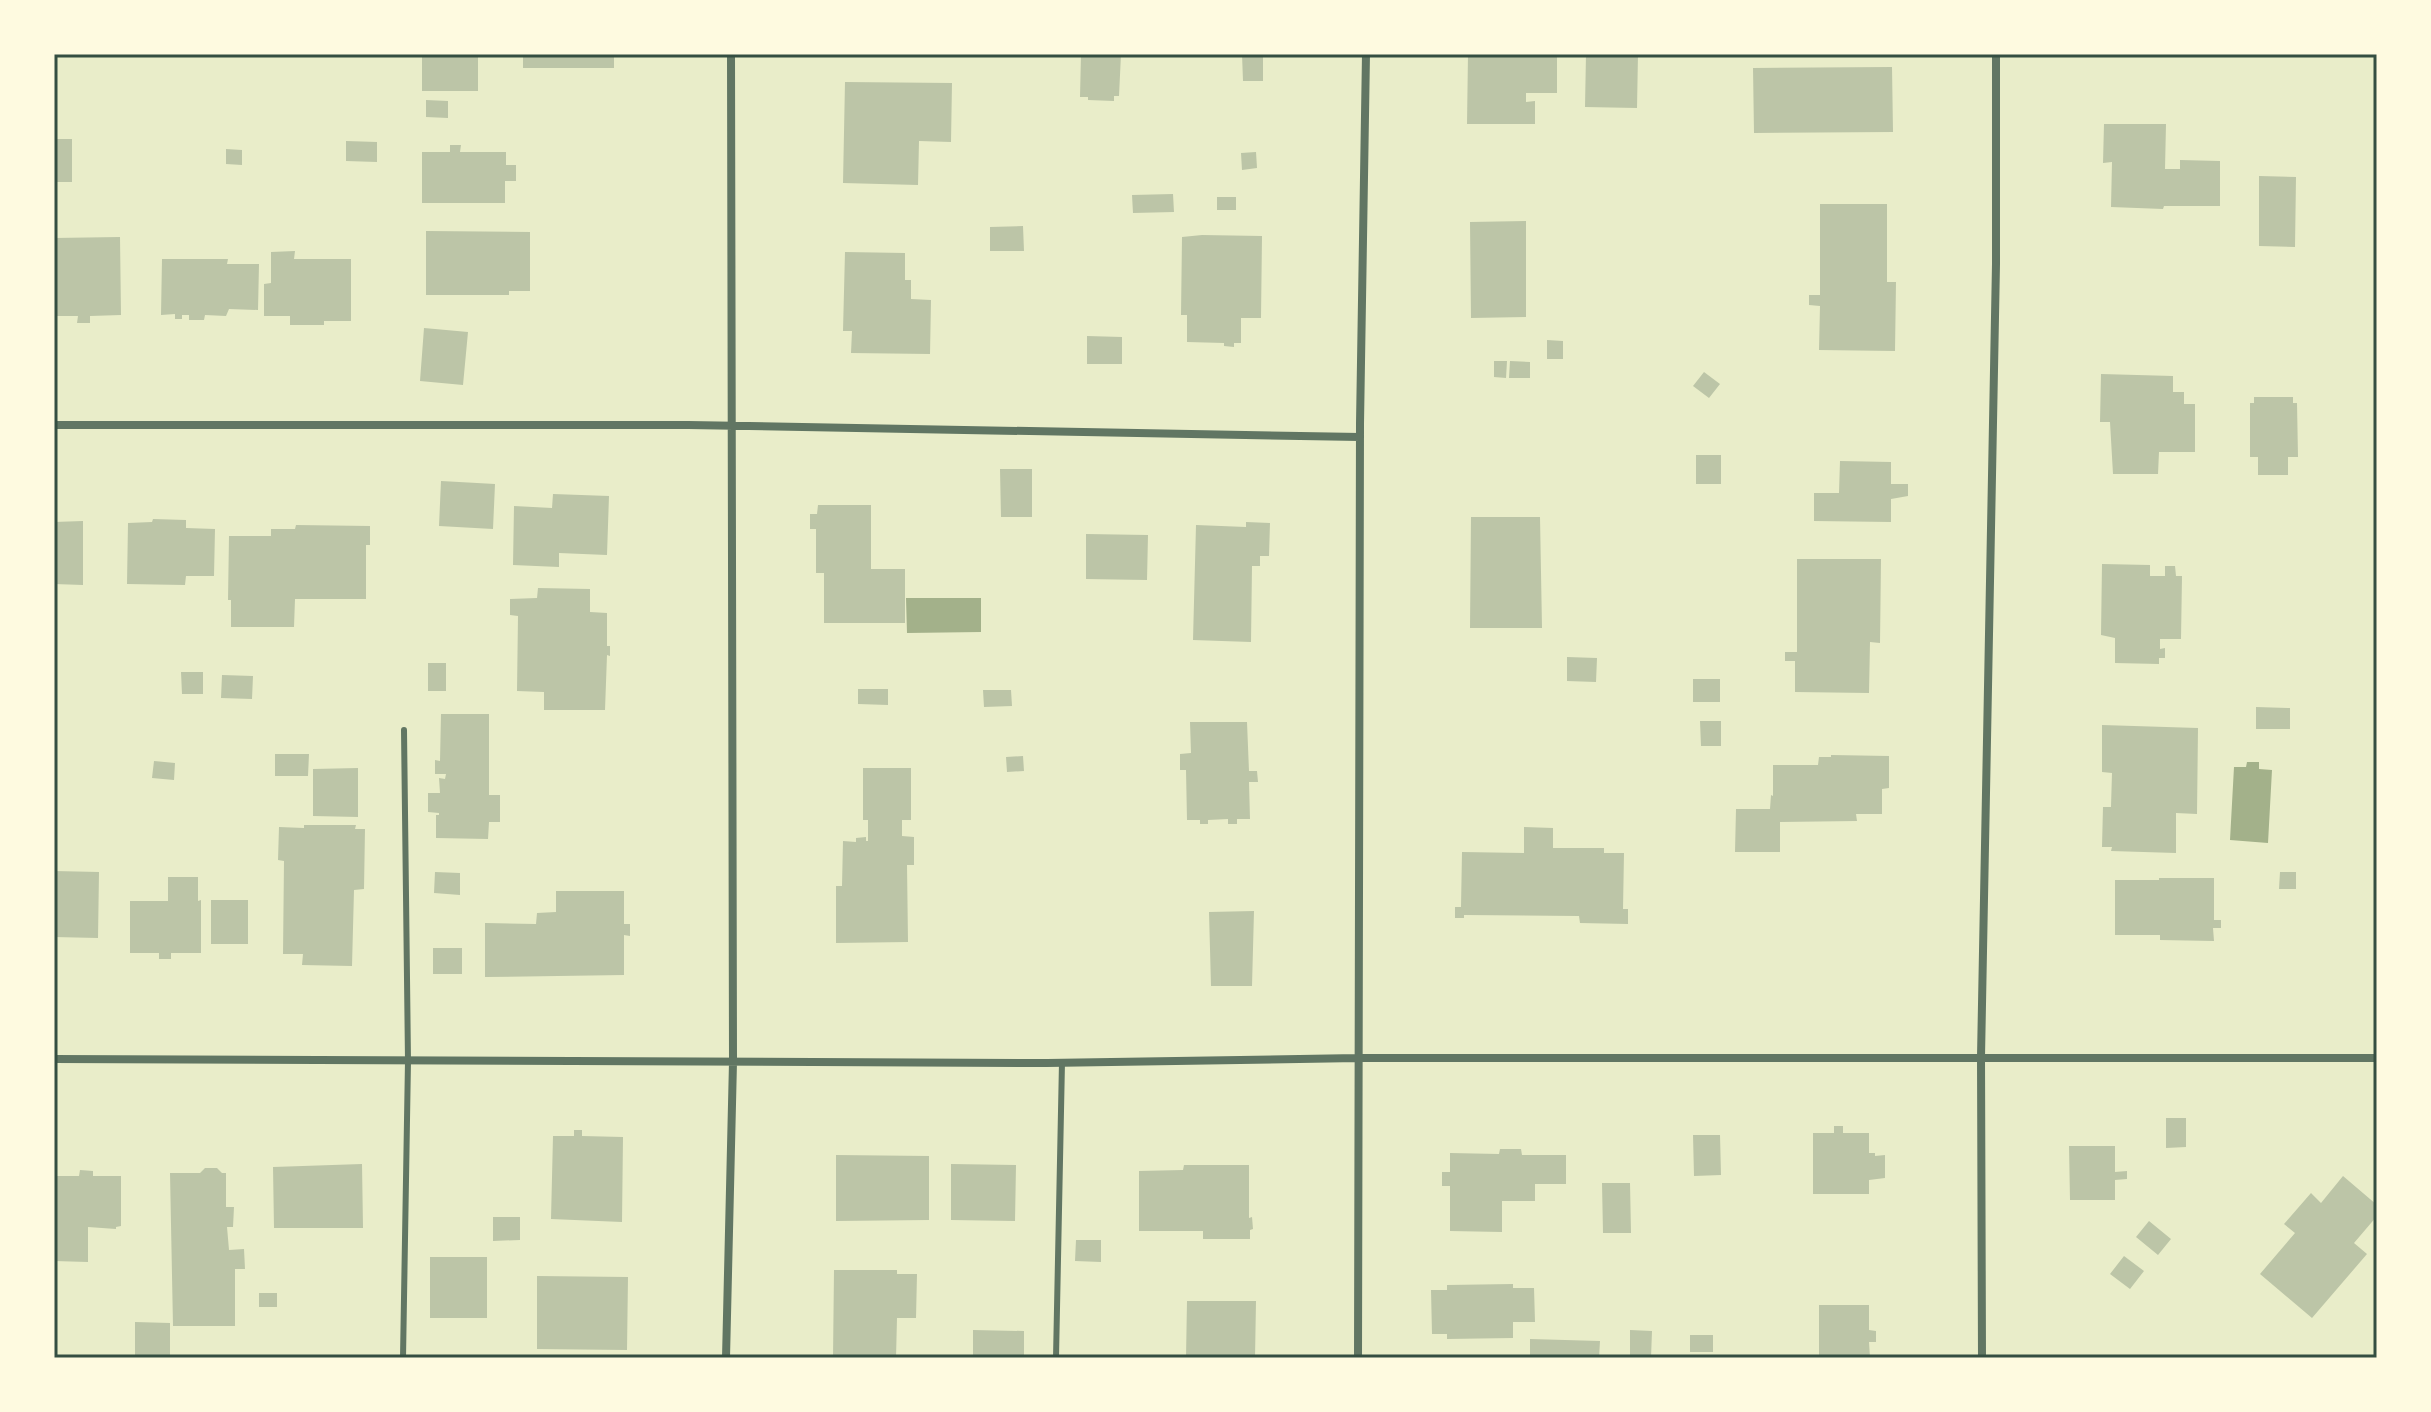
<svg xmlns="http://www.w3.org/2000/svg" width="2431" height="1412" font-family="Poppins,sans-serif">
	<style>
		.water { fill: #a3b18a }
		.building { fill: #bcc5a7 }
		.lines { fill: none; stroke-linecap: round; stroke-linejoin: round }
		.service { stroke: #617663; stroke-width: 6 }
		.minor { stroke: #617663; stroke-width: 8 }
		.neatline { fill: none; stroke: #344e41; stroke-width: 3 }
	</style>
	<rect width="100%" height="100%" fill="#e9edc9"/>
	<path class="water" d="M906 598H981V632L907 633Z
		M2247 762H2259V769L2272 770 2268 843 2230 840 2234 767H2246Z"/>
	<path class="building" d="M422 54H478V91H422Z
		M523 54H614V68H523Z
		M1081 54H1121L1119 96H1114V101L1088 100V97H1080Z
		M1242 54H1263V81H1243Z
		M1468 54H1557V93H1526V102L1535 101V124H1467Z
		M1586 54H1638L1637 108 1585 107Z
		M1892 67 1893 132 1754 133 1753 68Z
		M845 82 952 83 951 142 919 141 918 185 843 183Z
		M426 100 448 101V118L426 117Z
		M2104 124H2166L2165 169H2180V160L2220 161V206H2164L2163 209 2111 207 2112 162 2103 163Z
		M54 139H72V182H54Z
		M346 141 377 142V162L346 161Z
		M450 145H461L460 152H506V165H516V181H505V203H422V152H450Z
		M226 149 242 150V165L226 164Z
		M1256 152 1257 168 1242 170 1241 153Z
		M2259 176 2296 177 2295 247 2259 246Z
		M1173 194 1174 212 1133 213 1132 195Z
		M1217 197H1236V210H1217Z
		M1820 204H1887V282H1896L1895 351 1819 350 1820 306 1809 305V295H1820Z
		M1526 221V317L1471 318 1470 222Z
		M1023 226 1024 251H990V227Z
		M426 231 530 232V291H509V295H426Z
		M1202 235 1262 236 1261 318H1241V343H1234V347L1224 346V343L1187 342V315H1181L1182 237Z
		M120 237 121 315 90 316V323H77L78 316H54V238Z
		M295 251 294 259H351V321H324V325H290V316H264V284L271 283V252Z
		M845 252 905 253V280H911V299L931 300 930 354 851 353 852 331H843Z
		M162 259H228L227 264H259L258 310 229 309 226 316 205 315 204 320H189V315H182V319H175V314L161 315Z
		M424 328 468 332 463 385 420 381Z
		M1087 336 1122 337V364H1087Z
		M1547 340 1563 341V359H1547Z
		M1494 361H1507L1506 378 1494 377Z
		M1510 361 1530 362V378H1509Z
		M1704 372 1720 384 1709 398 1693 386Z
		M2101 374 2173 376V392H2184V404H2195V452H2159L2158 474H2113L2110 422H2100Z
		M2254 397H2293V403H2297L2298 457H2288V475H2258V457H2250V403H2254Z
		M1696 455H1721V484H1696Z
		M1840 461 1891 462V484H1908V496L1891 499V522L1814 521V493H1839Z
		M1000 469H1032V517H1001Z
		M441 481 495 484 493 529 439 526Z
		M553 494 609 496 607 555 559 553V567L513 565 514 506 552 508Z
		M818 505H871V569H905V623H824V573H816V529H810V514H817Z
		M1471 517H1540L1542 628H1470Z
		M153 519 186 520V528L215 529 214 576H186L185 585 127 584 128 523 152 522Z
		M83 521V585L54 584V522Z
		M1246 522 1270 523 1269 556H1260V566H1252L1251 642 1193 640 1196 525 1246 527Z
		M296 525 370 526V545H366V599H295L294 627H231V600H228L229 536H271V529H295Z
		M1086 534 1148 535 1147 580 1086 579Z
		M1797 559H1881L1880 643 1870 642 1869 693 1795 692V661H1785V652H1797Z
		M2102 564 2150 565V576H2165V566H2175L2176 576H2182L2181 639H2160V649L2165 648V658H2159V664L2115 663V638L2101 635Z
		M538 588 590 589V612L607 613V646H610V656L607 655 605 710H544V692L517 691 518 616 510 615V599L537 598Z
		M1567 657 1597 658 1596 682 1567 681Z
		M428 663H446V691H428Z
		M181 672H203V694H182Z
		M222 675 253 676 252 699 221 698Z
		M1693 679H1720V702H1693Z
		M858 689H888V705L858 704Z
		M983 690H1011L1012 706 984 707Z
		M2256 707 2290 708V729H2256Z
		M441 714H489V795H500V822H489L488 839 436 838V815H439V813L428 812V793H440L439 778 445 779 446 774H435V760L440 761Z
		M1700 721H1721V746H1701Z
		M1190 722H1247L1249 771H1257L1258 782H1249L1250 819H1237V824H1228V819L1208 820V824H1200V820H1187L1186 770H1180V754L1191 753Z
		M2102 725 2198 728 2197 814 2176 813V853L2111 851 2112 847H2102L2103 807H2111L2112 773 2102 772Z
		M275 754H309L308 776H275Z
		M1831 755 1889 756V788L1882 789V814H1856L1857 821 1780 822V852H1735L1736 809H1770L1771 795 1773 796V765H1818L1819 757H1831Z
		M1023 756 1024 771 1007 772 1006 757Z
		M154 761 175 763 174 780 152 778Z
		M358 768V817L313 816V769Z
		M863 768H911V820H902V836L914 837V865H907L908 942 836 943V886H842L843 841 856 842V838L866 837V841H868V820H863Z
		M304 825H356L355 829H365L364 889 354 890 352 966 302 965 303 954H283L284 861 278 860 279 827 304 828Z
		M1524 827 1553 828V848H1604V853H1624L1623 909H1628V924L1580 923 1579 916 1464 915V918H1455V907H1461L1462 852 1524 853Z
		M54 871 99 872 98 938 54 937Z
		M435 872 460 873V895L434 893Z
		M2280 872H2296V889H2279Z
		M168 877H198V901L201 900V953H171V959H159V953H130V901H168Z
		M2159 878H2214V920H2221V928H2213L2214 941 2160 940V935H2115V880H2159Z
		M556 891H624V924H630V936L624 935V975L485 977V923L536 924 537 913 556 912Z
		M211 900H248V944H211Z
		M1254 911 1252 986H1211L1209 912Z
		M433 948H462V974H433Z
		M2166 1118H2186V1147L2166 1148Z
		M1834 1126H1843V1133H1869V1153H1875V1156L1885 1155V1178L1869 1180V1194H1813V1133H1834Z
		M574 1130H582V1136L623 1137 622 1222 551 1219 553 1136H574Z
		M1693 1135H1720L1721 1175 1694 1176Z
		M2069 1146H2115V1172L2127 1171V1179L2115 1180V1200H2070Z
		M1500 1149H1521L1522 1155H1566V1184H1535V1201H1502V1232L1450 1231V1186H1442V1172H1450V1153L1499 1154Z
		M836 1155 929 1156V1220L836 1221Z
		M362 1164 363 1228H274L273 1167Z
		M951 1164 1016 1165 1015 1221 951 1220Z
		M1184 1165H1249V1218L1252 1217 1253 1229 1250 1230V1239H1203V1231H1139V1171L1183 1170Z
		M205 1168H217L222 1173H226V1207H234L233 1227H227L229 1250 244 1249 245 1269H235V1326H173L170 1173H200Z
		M80 1170 93 1171V1176H121V1226L116 1227V1229L88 1227V1262L54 1261V1176H79Z
		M2343 1176 2377 1205V1216L2354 1243 2367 1254 2312 1318 2260 1274 2295 1233 2284 1224 2311 1193 2321 1203Z
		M1602 1183H1630L1631 1233H1603Z
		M493 1217H520V1240L493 1241Z
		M2149 1221 2171 1239 2158 1255 2136 1237Z
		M1076 1240H1101V1262L1075 1261Z
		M2124 1256 2144 1271 2130 1289 2110 1274Z
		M430 1257H487V1318H430Z
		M834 1270H897V1274H917L916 1318H897L896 1358H833Z
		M537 1276 628 1277 627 1350 537 1349Z
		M1513 1284V1288H1534L1535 1322H1513V1338L1447 1339V1334H1432L1431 1290H1447V1285Z
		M259 1293H277V1307H259Z
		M1187 1301H1256L1255 1358H1186Z
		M1819 1305H1869V1330L1876 1331V1342H1869L1870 1358H1819Z
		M135 1322 170 1323V1357H135Z
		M973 1330 1024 1331V1358H973Z
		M1630 1330 1652 1331 1651 1358H1630Z
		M1690 1335H1713V1352H1690Z
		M1530 1339 1600 1341 1599 1358H1530Z"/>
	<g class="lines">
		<path class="service" d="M403 1358 408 1061 404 730
			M1056 1358 1062 1062"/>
		<path class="minor" d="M54 425H688L1360 437
			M54 1059 1047 1063 1358 1058H2377
			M726 1358 733 1062 731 54
			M1358 1358 1360 424 1366 54
			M1982 1358 1981 1057 1996 264V54"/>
	</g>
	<rect width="2431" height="1412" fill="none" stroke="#fefae0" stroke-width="112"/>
	<rect x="56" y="56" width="2319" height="1300" class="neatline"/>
</svg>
